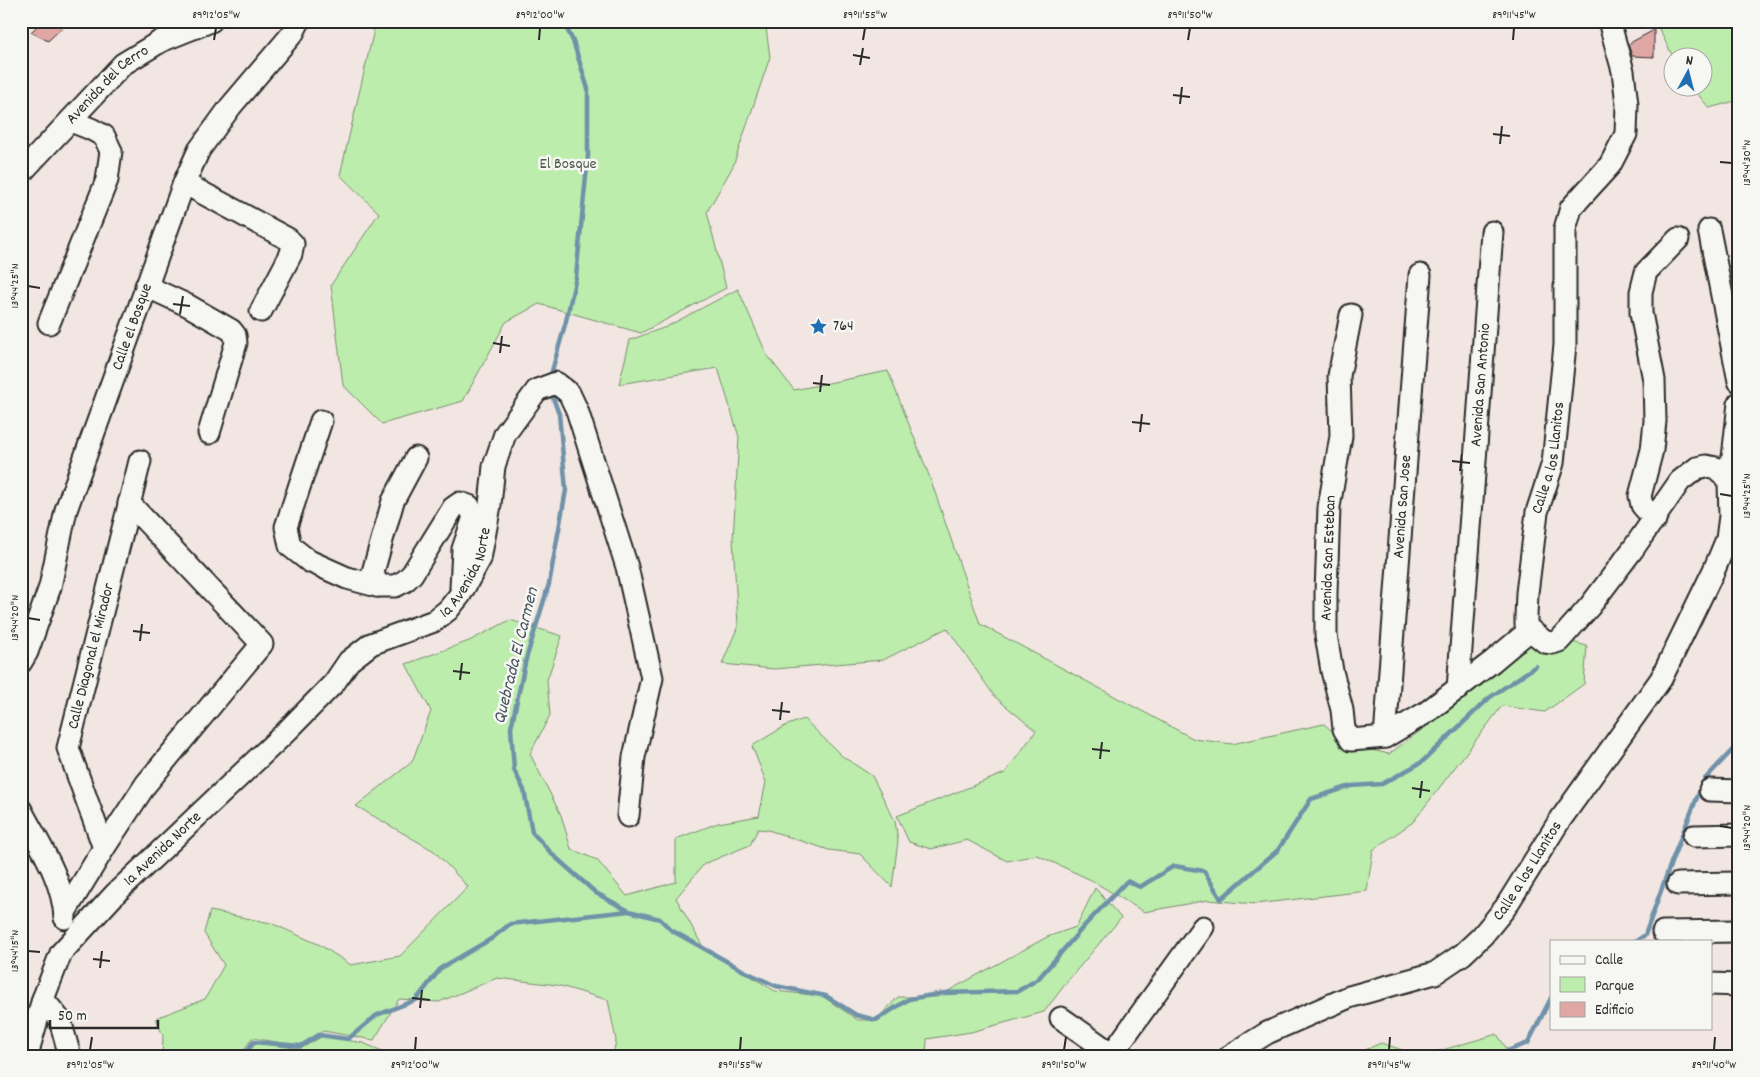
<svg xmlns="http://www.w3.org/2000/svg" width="1760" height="1077" font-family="Dekko,sans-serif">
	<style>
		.green { fill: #bdedac; stroke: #748c6c }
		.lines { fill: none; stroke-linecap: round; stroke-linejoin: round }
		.stream { stroke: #6f92a9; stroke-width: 4.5 }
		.building { fill: #e0a6a3; stroke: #2b2b2b }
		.minor-casing { stroke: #2b2b2b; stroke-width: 25 }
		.minor { stroke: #f6f6f2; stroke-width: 21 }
		.ticks { fill: none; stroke: #2b2b2b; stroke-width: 2 }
		.labels { text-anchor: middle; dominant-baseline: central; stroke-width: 5; stroke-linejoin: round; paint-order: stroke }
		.street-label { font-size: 16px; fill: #2b2b2b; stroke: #f6f6f2 }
		.park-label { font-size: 16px; fill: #505c4b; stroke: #f6f6f2 }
		.poi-label { font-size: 16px; fill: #2b2b2b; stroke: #f6f6f2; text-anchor: start }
		.water-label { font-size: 18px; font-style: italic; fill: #485660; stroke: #f6f6f2 }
		.neatline { fill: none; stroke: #2b2b2b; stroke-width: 2 }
		.ticks-label { font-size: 12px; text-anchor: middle; fill: #2b2b2b }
	</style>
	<rect width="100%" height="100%" fill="#f2e6e2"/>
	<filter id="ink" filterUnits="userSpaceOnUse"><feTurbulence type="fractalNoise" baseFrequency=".02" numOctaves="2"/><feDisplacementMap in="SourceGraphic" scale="10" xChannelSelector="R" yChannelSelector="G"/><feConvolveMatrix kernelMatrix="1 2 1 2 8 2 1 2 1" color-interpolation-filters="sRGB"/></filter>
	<g filter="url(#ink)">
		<path class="green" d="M376 21H765L770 57 733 166 707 212 726 288 641 333 539 304 506 322 463 401 382 424 343 385 331 285 379 213 340 175Z
			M1655 21H1739V100L1709 108 1693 88H1702V58L1673 57Z
			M738 289 767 355 794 390 888 371 930 478 980 624 1194 739 1232 744 1324 724 1347 744 1389 754 1471 693 1541 634 1587 646 1584 684 1545 712 1502 706 1413 822 1373 850 1367 891 1255 904 1208 900 1144 912 1091 880 1037 855 1007 861 967 840 931 849 909 842 897 816 1005 773 1036 731 995 697 947 628 883 660 774 669 722 664 738 626 733 539 739 437 718 368 619 384 630 340 666 327Z
			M510 620 562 636 547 680 550 715 530 754 561 815 571 849 597 860 627 896 676 882V839L718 823 759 816 766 782 752 746 785 726 804 719 842 756 872 776 895 821 898 841 892 887 860 854 829 850 768 830 758 829 750 845 704 864 676 898 703 947 775 991 822 996 858 1020H876L898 997H937L1047 937 1076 927 1095 888 1121 918 1070 978 1044 1012 971 1032 927 1039 926 1056H613L616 1040 608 1000 557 985 497 978 439 1002 399 999 374 1040 323 1031 300 1046 252 1038 240 1056H162L163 1036 156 1018 205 999 224 965 204 933 210 911 271 923 320 945 351 965 400 956 468 887 434 851 356 806 412 762 431 711 406 664 469 641Z
			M1497 1034 1511 1056H1422Z
			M323 1036 363 1043 387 1053 386 1056H291L270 1051 268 1056H247L256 1042 300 1049Z
			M1381 1043 1421 1056H1351Z"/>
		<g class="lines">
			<path class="stream" d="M550 378 566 321 576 277 588 156V89L573 41 563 21
				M550 390 559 414 566 490 549 584 526 659 511 728 514 770 524 790 532 832 553 855 596 893 629 911 660 919 671 930 744 971 776 986 826 996 856 1015 876 1020 909 999 944 993 1018 991 1038 979 1085 925 1127 881 1140 887 1174 866 1204 871 1221 899 1278 850 1311 799 1351 786 1382 784 1422 762 1489 698 1536 666
				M1636 941 1645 935 1672 860 1704 780 1739 743
				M244 1056 253 1042 301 1046 319 1035 348 1039 377 1015 416 1000 441 968 491 939 510 924 629 911
				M1494 1056 1528 1043 1551 998"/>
		</g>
		<path class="building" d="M42 21H69L48 41 31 32Z
			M1654 30V57L1632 56 1628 44Z"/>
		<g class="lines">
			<defs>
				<g id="minor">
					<path id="s1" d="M21 173 123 64 161 41 211 21"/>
					<path d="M184 183 288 239 293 244 291 254 261 311"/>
					<path d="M1709 230 1739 381"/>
					<path d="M146 286 189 306 231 330 235 335 236 343 209 433"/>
					<path d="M1351 315 1339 376 1341 436 1329 507 1326 593V635L1332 671 1342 710 1344 729 1351 740 1385 737 1427 712 1493 661 1530 630"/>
					<path d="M49 323 107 180 111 151 104 136 91 129 71 121"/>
					<path d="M321 421 286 527 290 546 309 561 347 578 377 586H395L405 581 412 574 453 508 460 503 469 506 474 517 463 549 461 588"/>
					<path d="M1724 475 1733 458 1739 403"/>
					<path d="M1655 520 1642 505 1640 496 1652 450 1655 421 1654 380 1641 313V292L1646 272 1678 239"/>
					<path d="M377 586 373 572 393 501 416 458"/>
					<path id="s2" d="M21 662 27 652 50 587 66 510 184 183 199 150 231 106 293 33 299 21"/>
					<path id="s3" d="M1458 689 1492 232"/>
					<path id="s4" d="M1385 737 1420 275"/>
					<path d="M1710 790 1739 791"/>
					<path d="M21 810C39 845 63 878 65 918"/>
					<path d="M1694 836 1739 835"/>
					<path id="s5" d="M104 848 68 748 140 461"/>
					<path d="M1678 884 1739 883"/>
					<path d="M65 912 104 848 146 784 262 644 129 503"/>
					<path d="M1663 932 1739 931"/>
					<path d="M1711 984 1739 985"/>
					<path d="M43 999 60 1020 70 1056"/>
					<path d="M1061 1018 1115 1056"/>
					<path d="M1112 1054 1203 927"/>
					<path id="s6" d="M28 1056 30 1044 43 999 61 953 116 893 286 732 334 683 349 661 371 644 434 621 448 610 460 595 480 559 490 505 494 466 505 434 537 390 556 383 569 393 577 410 627 567 652 678 634 757 628 816"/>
					<path id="s7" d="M1230 1056 1267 1033 1349 997 1435 973 1463 954 1482 936 1505 908 1558 823 1661 679 1714 570 1727 539 1730 516 1729 483 1724 475 1716 468 1706 466 1697 468 1680 481 1633 549 1590 606 1559 641 1553 643 1545 642 1530 630 1526 625V617L1527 593 1537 512 1553 463 1565 345V229L1571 208 1610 165 1626 134 1627 104 1623 71 1609 21"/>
				</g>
			</defs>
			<use href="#minor" class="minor-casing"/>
			<use href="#minor" class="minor"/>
		</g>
	</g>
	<path class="ticks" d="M214 40 216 28M539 40 540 28M863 40 865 28M1188 40 1190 28M1513 40 1514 28M853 55 870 58M860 65 863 48M1173 95 1190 97M1180 104 1182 87M1493 134 1510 136M1500 144 1502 126M1720 162 1732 163M28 286 40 288M173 304 190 306M180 314 183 296M493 343 510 346M500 353 502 336M813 383 830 385M820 392 822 375M1132 422 1150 424M1140 432 1142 414M1452 461 1470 463M1460 471 1462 454M1720 494 1732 496M28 618 40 620M133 631 150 633M140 641 142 624M453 671 470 673M460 680 462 663M772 710 790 712M780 720 782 702M1092 749 1110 751M1100 759 1102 742M1412 788 1430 791M1420 798 1422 781M1720 826 1732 828M28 951 40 952M93 959 110 961M100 968 102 951M412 998 430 1000M420 1008 422 990M90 1050 92 1037M415 1050 416 1037M740 1050 741 1037M1064 1050 1066 1037M1389 1050 1390 1037M1714 1050 1715 1037"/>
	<defs>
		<symbol id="sight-bare" viewBox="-9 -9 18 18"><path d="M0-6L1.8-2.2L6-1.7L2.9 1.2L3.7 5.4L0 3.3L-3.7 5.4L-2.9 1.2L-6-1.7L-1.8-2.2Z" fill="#1f6fb2" stroke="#f6f6f2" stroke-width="2.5" paint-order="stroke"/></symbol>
	</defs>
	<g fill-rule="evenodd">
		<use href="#sight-bare" x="806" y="314" width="25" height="25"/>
	</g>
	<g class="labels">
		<g class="street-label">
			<text stroke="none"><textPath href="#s1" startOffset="124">Avenida del Cerro</textPath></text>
			<text stroke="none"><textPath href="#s2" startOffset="354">Calle el Bosque</textPath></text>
			<text stroke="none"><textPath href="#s3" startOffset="305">Avenida San Antonio</textPath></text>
			<text stroke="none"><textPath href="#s7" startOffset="1278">Calle a los Llanitos</textPath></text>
			<text stroke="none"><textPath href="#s4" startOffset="231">Avenida San Jose</textPath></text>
			<text transform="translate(1329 558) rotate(-88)">Avenida San Esteban</text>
			<text stroke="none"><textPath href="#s6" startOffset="674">1a Avenida Norte</textPath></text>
			<text stroke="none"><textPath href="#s5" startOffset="201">Calle Diagonal el Mirador</textPath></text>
			<text stroke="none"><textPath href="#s6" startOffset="254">1a Avenida Norte</textPath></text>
			<text stroke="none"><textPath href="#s7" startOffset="362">Calle a los Llanitos</textPath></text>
		</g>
		<g class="park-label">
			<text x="568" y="164">El Bosque</text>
		</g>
		<g class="poi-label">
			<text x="833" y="326">764</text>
		</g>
		<g class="water-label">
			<text transform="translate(517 656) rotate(-76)">Quebrada El Carmen</text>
		</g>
	</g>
	<rect width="1760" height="1077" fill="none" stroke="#f6f6f2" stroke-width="55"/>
	<rect x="1550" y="940" width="162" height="90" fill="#f6f6f2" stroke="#a5a5a2"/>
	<rect x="1560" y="956" width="25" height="8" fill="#f6f6f2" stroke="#a5a5a2"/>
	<text x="1595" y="964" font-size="15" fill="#2b2b2b">Calle</text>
	<rect x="1560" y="977" width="25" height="15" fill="#bdedac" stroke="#a5a5a2"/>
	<text x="1595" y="990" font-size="15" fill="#2b2b2b">Parque</text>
	<rect x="1560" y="1002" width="25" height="15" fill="#e0a6a3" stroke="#a5a5a2"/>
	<text x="1595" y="1014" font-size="15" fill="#2b2b2b">Edificio</text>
	<g transform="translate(1688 72) rotate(7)"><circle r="24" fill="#f6f6f2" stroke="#a5a5a2"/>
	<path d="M0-4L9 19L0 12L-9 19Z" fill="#1f6fb2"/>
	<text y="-8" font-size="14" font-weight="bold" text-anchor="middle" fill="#2b2b2b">N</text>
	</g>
	<path d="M50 1020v8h108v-8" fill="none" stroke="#2b2b2b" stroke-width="2.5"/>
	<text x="58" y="1020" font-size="15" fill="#2b2b2b" stroke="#f6f6f2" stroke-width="4" paint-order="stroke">50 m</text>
	<rect x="28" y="28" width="1704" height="1022" class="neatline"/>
	<g class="ticks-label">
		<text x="216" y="18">89°12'05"W</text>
		<text x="540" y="18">89°12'00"W</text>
		<text x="865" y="18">89°11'55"W</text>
		<text x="1190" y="18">89°11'50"W</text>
		<text x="1514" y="18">89°11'45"W</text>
		<text transform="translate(1746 163) rotate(-90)" y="4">13°44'30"N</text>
		<text transform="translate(14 286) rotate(-90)" y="4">13°44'25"N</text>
		<text transform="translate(1746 496) rotate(-90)" y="4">13°44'25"N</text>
		<text transform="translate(14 618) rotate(-90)" y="4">13°44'20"N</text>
		<text transform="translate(1746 828) rotate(-90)" y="4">13°44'20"N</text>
		<text transform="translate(14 951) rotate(-90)" y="4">13°44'15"N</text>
		<text x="90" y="1068">89°12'05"W</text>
		<text x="415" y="1068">89°12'00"W</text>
		<text x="740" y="1068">89°11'55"W</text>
		<text x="1064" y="1068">89°11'50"W</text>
		<text x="1389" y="1068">89°11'45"W</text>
		<text x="1714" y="1068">89°11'40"W</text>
	</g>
</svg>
